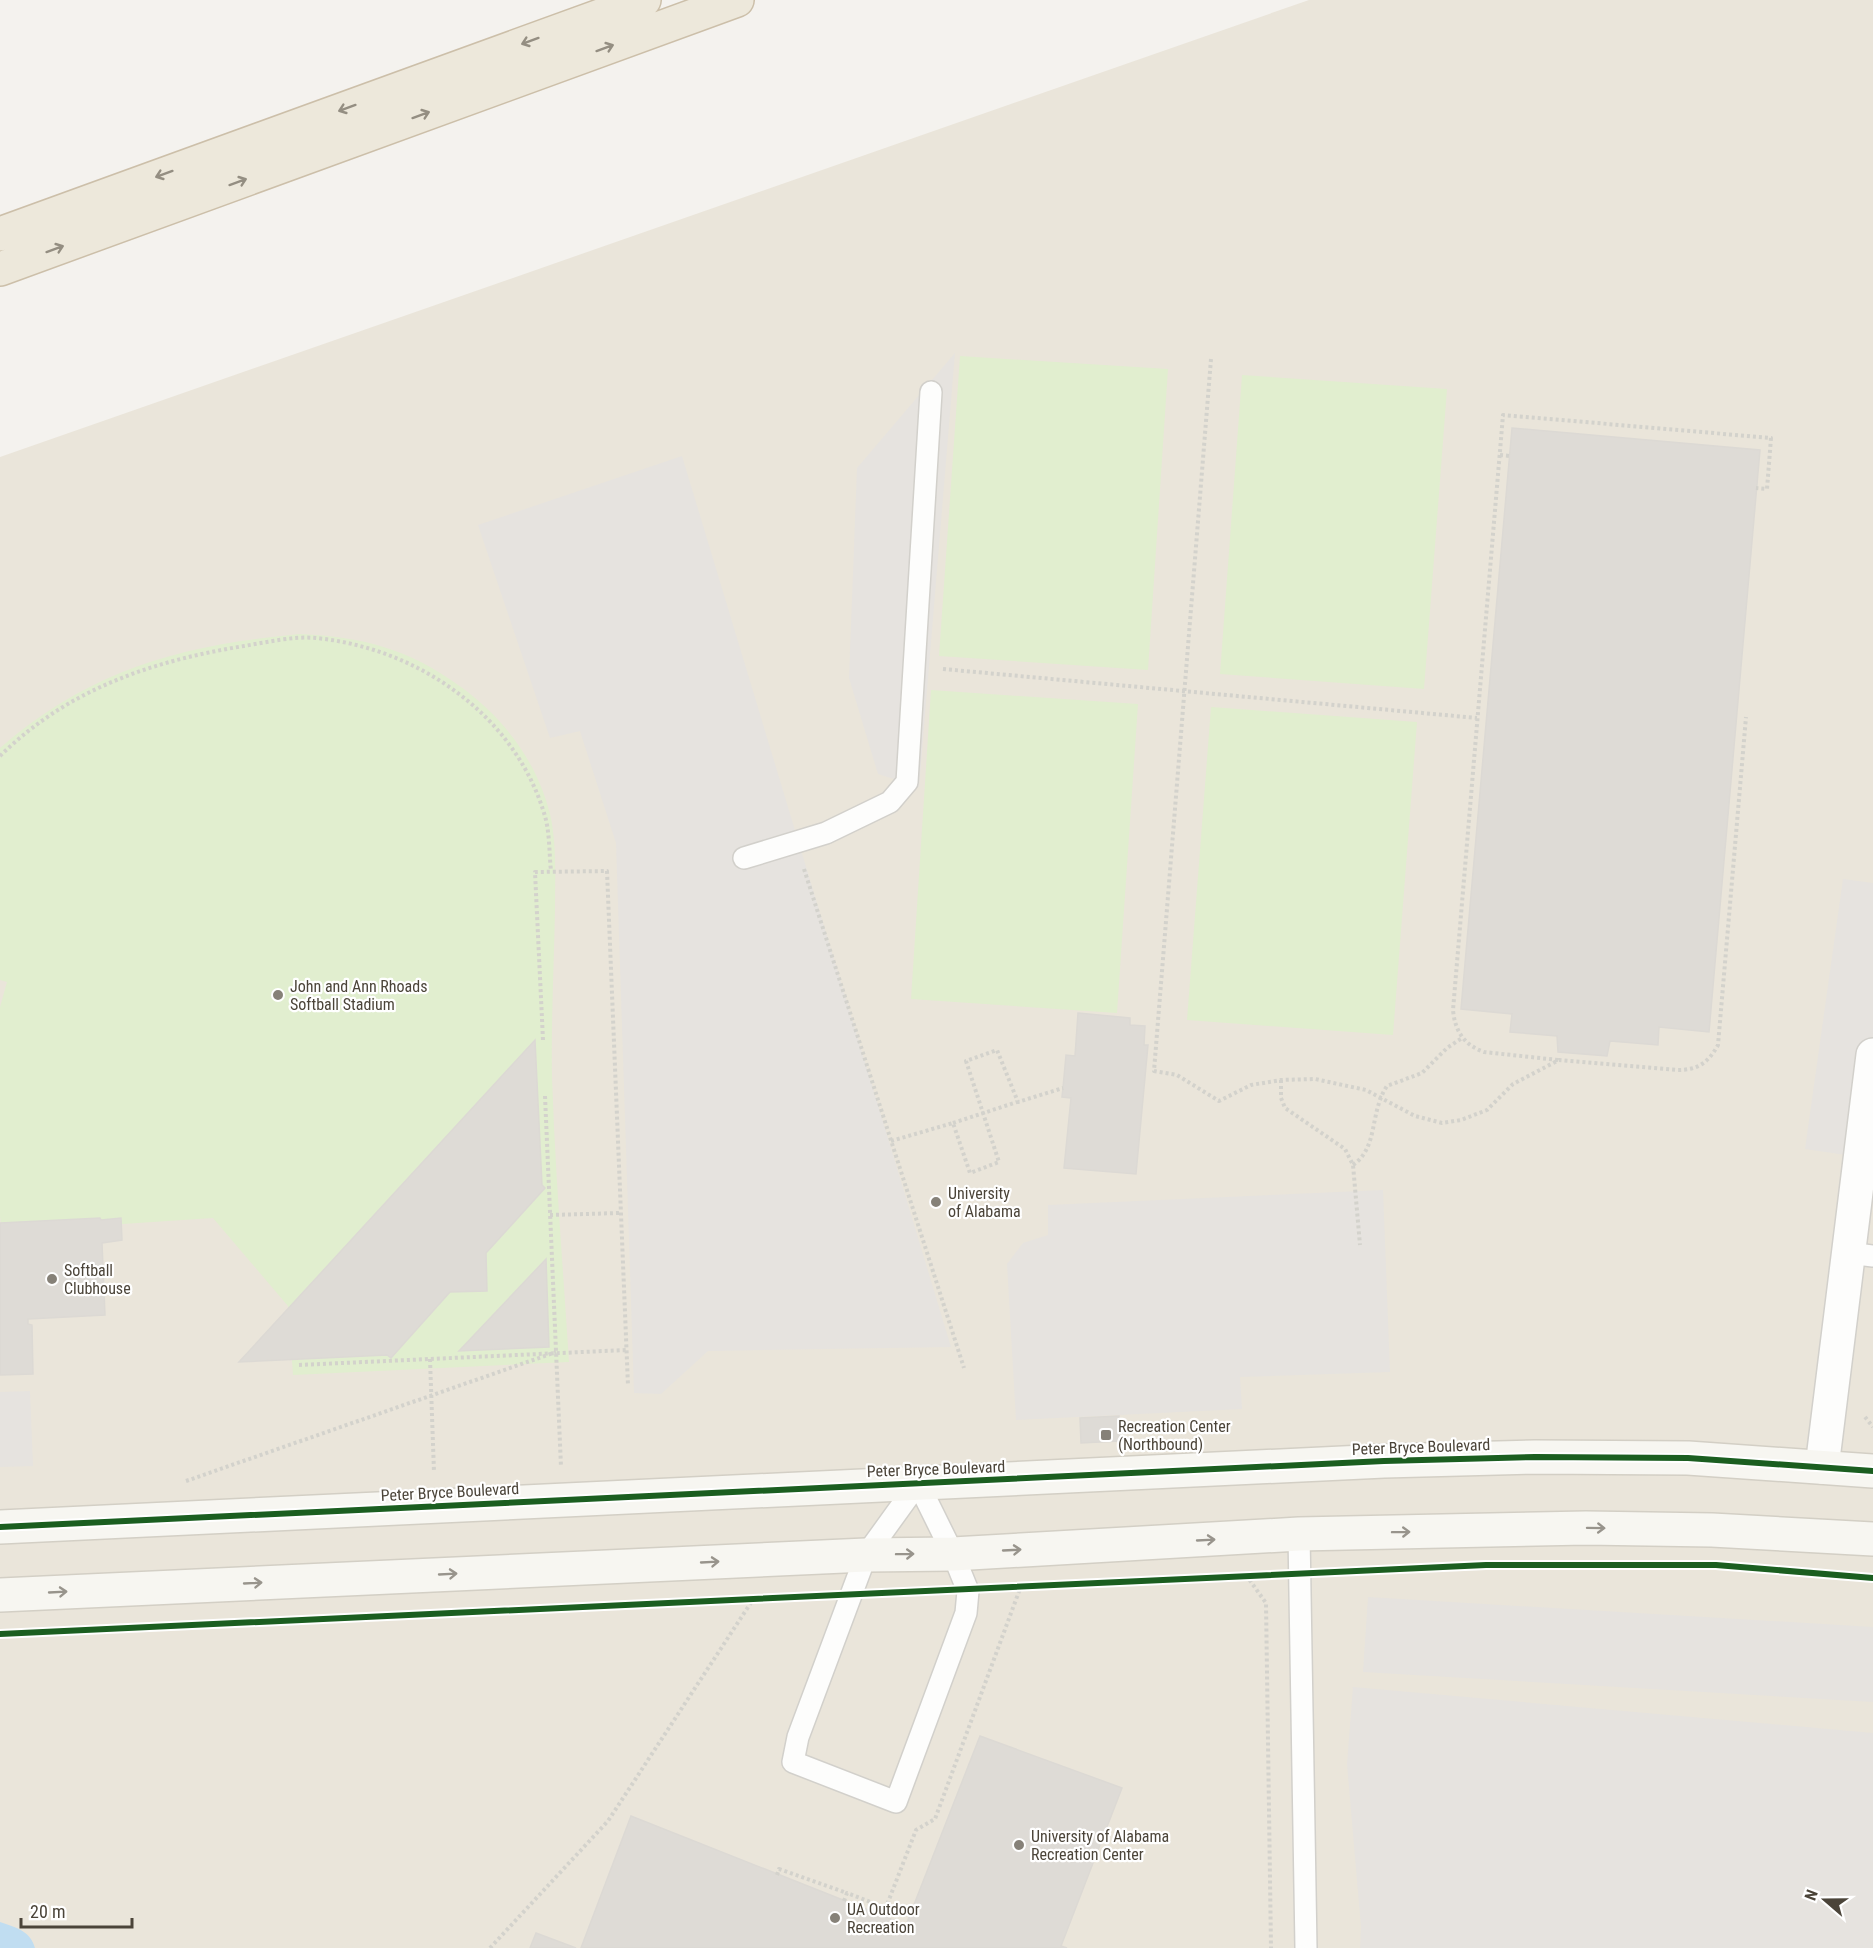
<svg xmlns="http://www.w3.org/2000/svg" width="1873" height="1948" font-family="'Roboto Condensed',sans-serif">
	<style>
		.education { fill: #eae5da }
		.green { fill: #e1eecf }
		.parking { fill: #e6e3df }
		.water { fill: #c0ddf1 }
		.building { fill: #dedbd6; stroke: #dcd9d4; stroke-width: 1.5 }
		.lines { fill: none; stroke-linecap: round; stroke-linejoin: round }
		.lane-casing { stroke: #d2d0cb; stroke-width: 24 }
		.street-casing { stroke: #d2d0cb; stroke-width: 36 }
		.secondary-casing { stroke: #d3cfc5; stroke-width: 36 }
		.highway-casing { stroke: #ccbfa9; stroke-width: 36 }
		.path { stroke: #d3d2cc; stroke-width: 4; stroke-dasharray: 3 3; stroke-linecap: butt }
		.lane { stroke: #fdfdfc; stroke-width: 21 }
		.street { stroke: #fdfdfc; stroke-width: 33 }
		.secondary { stroke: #f7f6f1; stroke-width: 33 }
		.highway { stroke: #ede8db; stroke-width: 33 }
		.cycleway-casing { stroke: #fff; stroke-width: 10 }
		.cycleway { stroke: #1b5e20; stroke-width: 6 }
		.oneway { stroke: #948e82 }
		.oneway2 { stroke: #98948c }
		.poi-dot { fill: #868178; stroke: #fff; stroke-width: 2 }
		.labels { text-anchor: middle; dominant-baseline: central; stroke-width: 4.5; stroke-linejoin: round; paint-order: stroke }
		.poi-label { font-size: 16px; fill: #4b4439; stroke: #fff; text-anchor: start }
		.street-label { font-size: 16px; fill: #4b4439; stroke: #fff }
	</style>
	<rect width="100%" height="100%" fill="#f4f2ee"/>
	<path class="education" d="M1309 0H1873V1948H0V457Z"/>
	<path class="green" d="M960 356 1168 369 1148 670 939 656Z
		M1242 375 1447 389 1424 689 1220 674Z
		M300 634C364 637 409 649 461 687 504 718 537 762 550 814 557 845 555 878 555 909 554 965 551 1021 552 1077 555 1172 563 1267 569 1362L293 1375 288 1306 213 1218 2 1232 0 1216V1007L7 982 0 980V748C91 669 182 645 300 634Z
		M931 690 1138 704 1117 1013 911 999Z
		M1211 707 1417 722 1393 1035 1187 1020Z"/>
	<path class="parking" d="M955 353 919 787 878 774 849 678 857 468Z
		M682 456 951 1347 708 1351 661 1394 634 1393 616 843 580 731 550 738 478 525Z
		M1843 879 1873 883V1159L1805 1149Z
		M1383 1190 1390 1372 1240 1377 1242 1409 1016 1420 1007 1264 1023 1243 1048 1235V1205Z
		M30 1391 33 1466 0 1467V1392Z
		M1368 1597 1873 1627V1702L1363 1672Z
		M1353 1687 1873 1733V1948H1360L1361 1927 1347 1764Z"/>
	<path class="water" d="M0 1922C16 1928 30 1930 35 1948H0Z"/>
	<path class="building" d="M1512 428 1760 450 1709 1032 1659 1027 1658 1045 1610 1041 1607 1056 1558 1052 1557 1036 1510 1032 1512 1014 1461 1009Z
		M1078 1013 1130 1018V1025L1145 1026 1144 1045H1148L1136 1174 1064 1168 1071 1098 1062 1097 1063 1088 1066 1055 1075 1056Z
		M535 1040 542 1185 545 1188 486 1253 487 1291 450 1292 391 1358 387 1355 239 1362Z
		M100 1218 101 1220 121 1218 122 1240 102 1243 105 1315 28 1319V1324L32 1325 33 1374 0 1375V1223Z
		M546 1259 549 1347 459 1351Z
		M1119 1416 1120 1441 1081 1443 1080 1418Z
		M980 1736 1122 1788 1061 1946 1067 1948H581L631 1816 906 1925Z
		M536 1933 576 1948H530Z"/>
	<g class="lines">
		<defs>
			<path id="lane" d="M744 858 826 833 890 802 907 782 931 392
				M1849 1253 1873 1256
				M918 1483 953 1554 968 1591 966 1613 896 1802 793 1762 798 1737 866 1555Z
				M1299 1534 1306 1948"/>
			<path id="street" d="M1822 1467 1873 1055"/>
			<path id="secondary" d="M0 1527 1384 1461 1535 1457 1688 1458 1873 1471
				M0 1595 866 1555 953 1554 1299 1534 1586 1528 1712 1530 1873 1539"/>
			<path id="highway" d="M0 234 644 0
				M0 269 737 0"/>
		</defs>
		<use href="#lane" class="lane-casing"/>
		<use href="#street" class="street-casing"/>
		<use href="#secondary" class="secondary-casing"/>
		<use href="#highway" class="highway-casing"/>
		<path class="path" d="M1211 359 1154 1071 1177 1075 1219 1101 1251 1085 1281 1080 1315 1079 1366 1090 1415 1116 1442 1123 1461 1120 1487 1110 1513 1084 1559 1060 1677 1070C1698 1070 1708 1063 1718 1045L1746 717
			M1500 455 1510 456
			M943 669 1477 718
			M0 756C68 689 152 661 244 646 268 642 293 636 316 638 417 648 514 714 544 813 550 831 549 853 551 871
			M804 869 964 1368
			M543 1040 535 872 607 871 628 1386
			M1558 1060 1484 1052C1464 1045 1455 1031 1453 1010L1503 415 1771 438 1767 489 1756 488
			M1281 1080V1098L1285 1108 1345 1149 1353 1165 1360 1245
			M545 1096 561 1467
			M953 1123 1017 1102
			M891 1141 953 1123 970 1173 999 1162 966 1061 997 1050 1018 1102 1063 1088
			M1353 1165C1379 1147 1369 1113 1387 1086L1422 1073 1447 1048 1462 1038
			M550 1215 620 1213
			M430 1359 434 1472
			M299 1365 626 1350
			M1865 1417 1873 1427
			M186 1481 556 1352
			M1246 1575 1266 1603 1271 1948
			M777 1875 779 1869 847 1893
			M844 1901 847 1893 886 1908
			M883 1915 916 1830 935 1819 1021 1586
			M490 1948 608 1821 754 1598"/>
		<use href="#lane" class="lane"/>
		<use href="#street" class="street"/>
		<use href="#secondary" class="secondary"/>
		<use href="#highway" class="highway"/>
		<defs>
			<path id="cycleway" d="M0 1527 1384 1461 1535 1457 1688 1458 1873 1471
				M0 1634 1486 1565H1716L1873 1578"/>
		</defs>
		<use href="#cycleway" class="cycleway-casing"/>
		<use href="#cycleway" class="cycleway"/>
	</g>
	<defs><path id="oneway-shaft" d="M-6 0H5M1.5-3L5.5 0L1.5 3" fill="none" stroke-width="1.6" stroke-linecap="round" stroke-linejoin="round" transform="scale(1.5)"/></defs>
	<g class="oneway">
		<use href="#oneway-shaft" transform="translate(530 41) rotate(160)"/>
		<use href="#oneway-shaft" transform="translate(605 48) rotate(-20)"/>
		<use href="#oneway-shaft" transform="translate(347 108) rotate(160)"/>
		<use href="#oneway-shaft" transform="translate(421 115) rotate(-20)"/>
		<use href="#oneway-shaft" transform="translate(164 174) rotate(160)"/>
		<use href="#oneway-shaft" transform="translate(238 182) rotate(-20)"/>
		<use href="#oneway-shaft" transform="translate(55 249) rotate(-20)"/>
	</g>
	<g class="oneway2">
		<use href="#oneway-shaft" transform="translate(1596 1528) rotate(1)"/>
		<use href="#oneway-shaft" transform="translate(1401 1532) rotate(-1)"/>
		<use href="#oneway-shaft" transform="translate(1206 1540) rotate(-3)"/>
		<use href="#oneway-shaft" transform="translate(1012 1550) rotate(-3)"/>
		<use href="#oneway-shaft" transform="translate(905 1554) rotate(-1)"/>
		<use href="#oneway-shaft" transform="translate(710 1562) rotate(-3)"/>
		<use href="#oneway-shaft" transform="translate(448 1574) rotate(-3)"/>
		<use href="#oneway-shaft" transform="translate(253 1583) rotate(-3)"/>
		<use href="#oneway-shaft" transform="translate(58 1592) rotate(-3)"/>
	</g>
	<g class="poi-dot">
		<circle cx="278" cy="995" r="6"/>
		<circle cx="936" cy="1202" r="6"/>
		<circle cx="52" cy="1279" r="6"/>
		<rect x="1100" y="1429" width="12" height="12" rx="3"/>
		<circle cx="1019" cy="1845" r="6"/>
		<circle cx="835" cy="1918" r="6"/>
	</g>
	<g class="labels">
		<g class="poi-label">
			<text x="290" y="986">John and Ann Rhoads<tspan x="290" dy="18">Softball Stadium</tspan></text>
			<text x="948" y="1193">University<tspan x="948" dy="18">of Alabama</tspan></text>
			<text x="64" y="1270">Softball<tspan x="64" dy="18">Clubhouse</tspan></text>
			<text x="1118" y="1426">Recreation Center<tspan x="1118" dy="18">(Northbound)</tspan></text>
			<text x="1031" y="1836">University of Alabama<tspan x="1031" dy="18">Recreation Center</tspan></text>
			<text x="847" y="1909">UA Outdoor<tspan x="847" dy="18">Recreation</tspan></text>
		</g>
		<g class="street-label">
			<text transform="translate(1421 1447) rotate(-2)">Peter Bryce Boulevard</text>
			<text transform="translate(936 1469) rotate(-2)">Peter Bryce Boulevard</text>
			<text transform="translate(450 1492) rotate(-3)">Peter Bryce Boulevard</text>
		</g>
	</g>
	<g transform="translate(1825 1900) rotate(290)" stroke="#ffffff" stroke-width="4.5" paint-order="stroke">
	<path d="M0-4.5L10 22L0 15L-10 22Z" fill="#4b4439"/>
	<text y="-9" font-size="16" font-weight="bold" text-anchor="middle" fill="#4b4439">N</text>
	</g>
	<path d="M21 1918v9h111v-9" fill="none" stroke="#4b4439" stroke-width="3"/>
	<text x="30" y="1918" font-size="18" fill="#4b4439" stroke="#ffffff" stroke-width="4.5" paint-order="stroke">20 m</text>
</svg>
